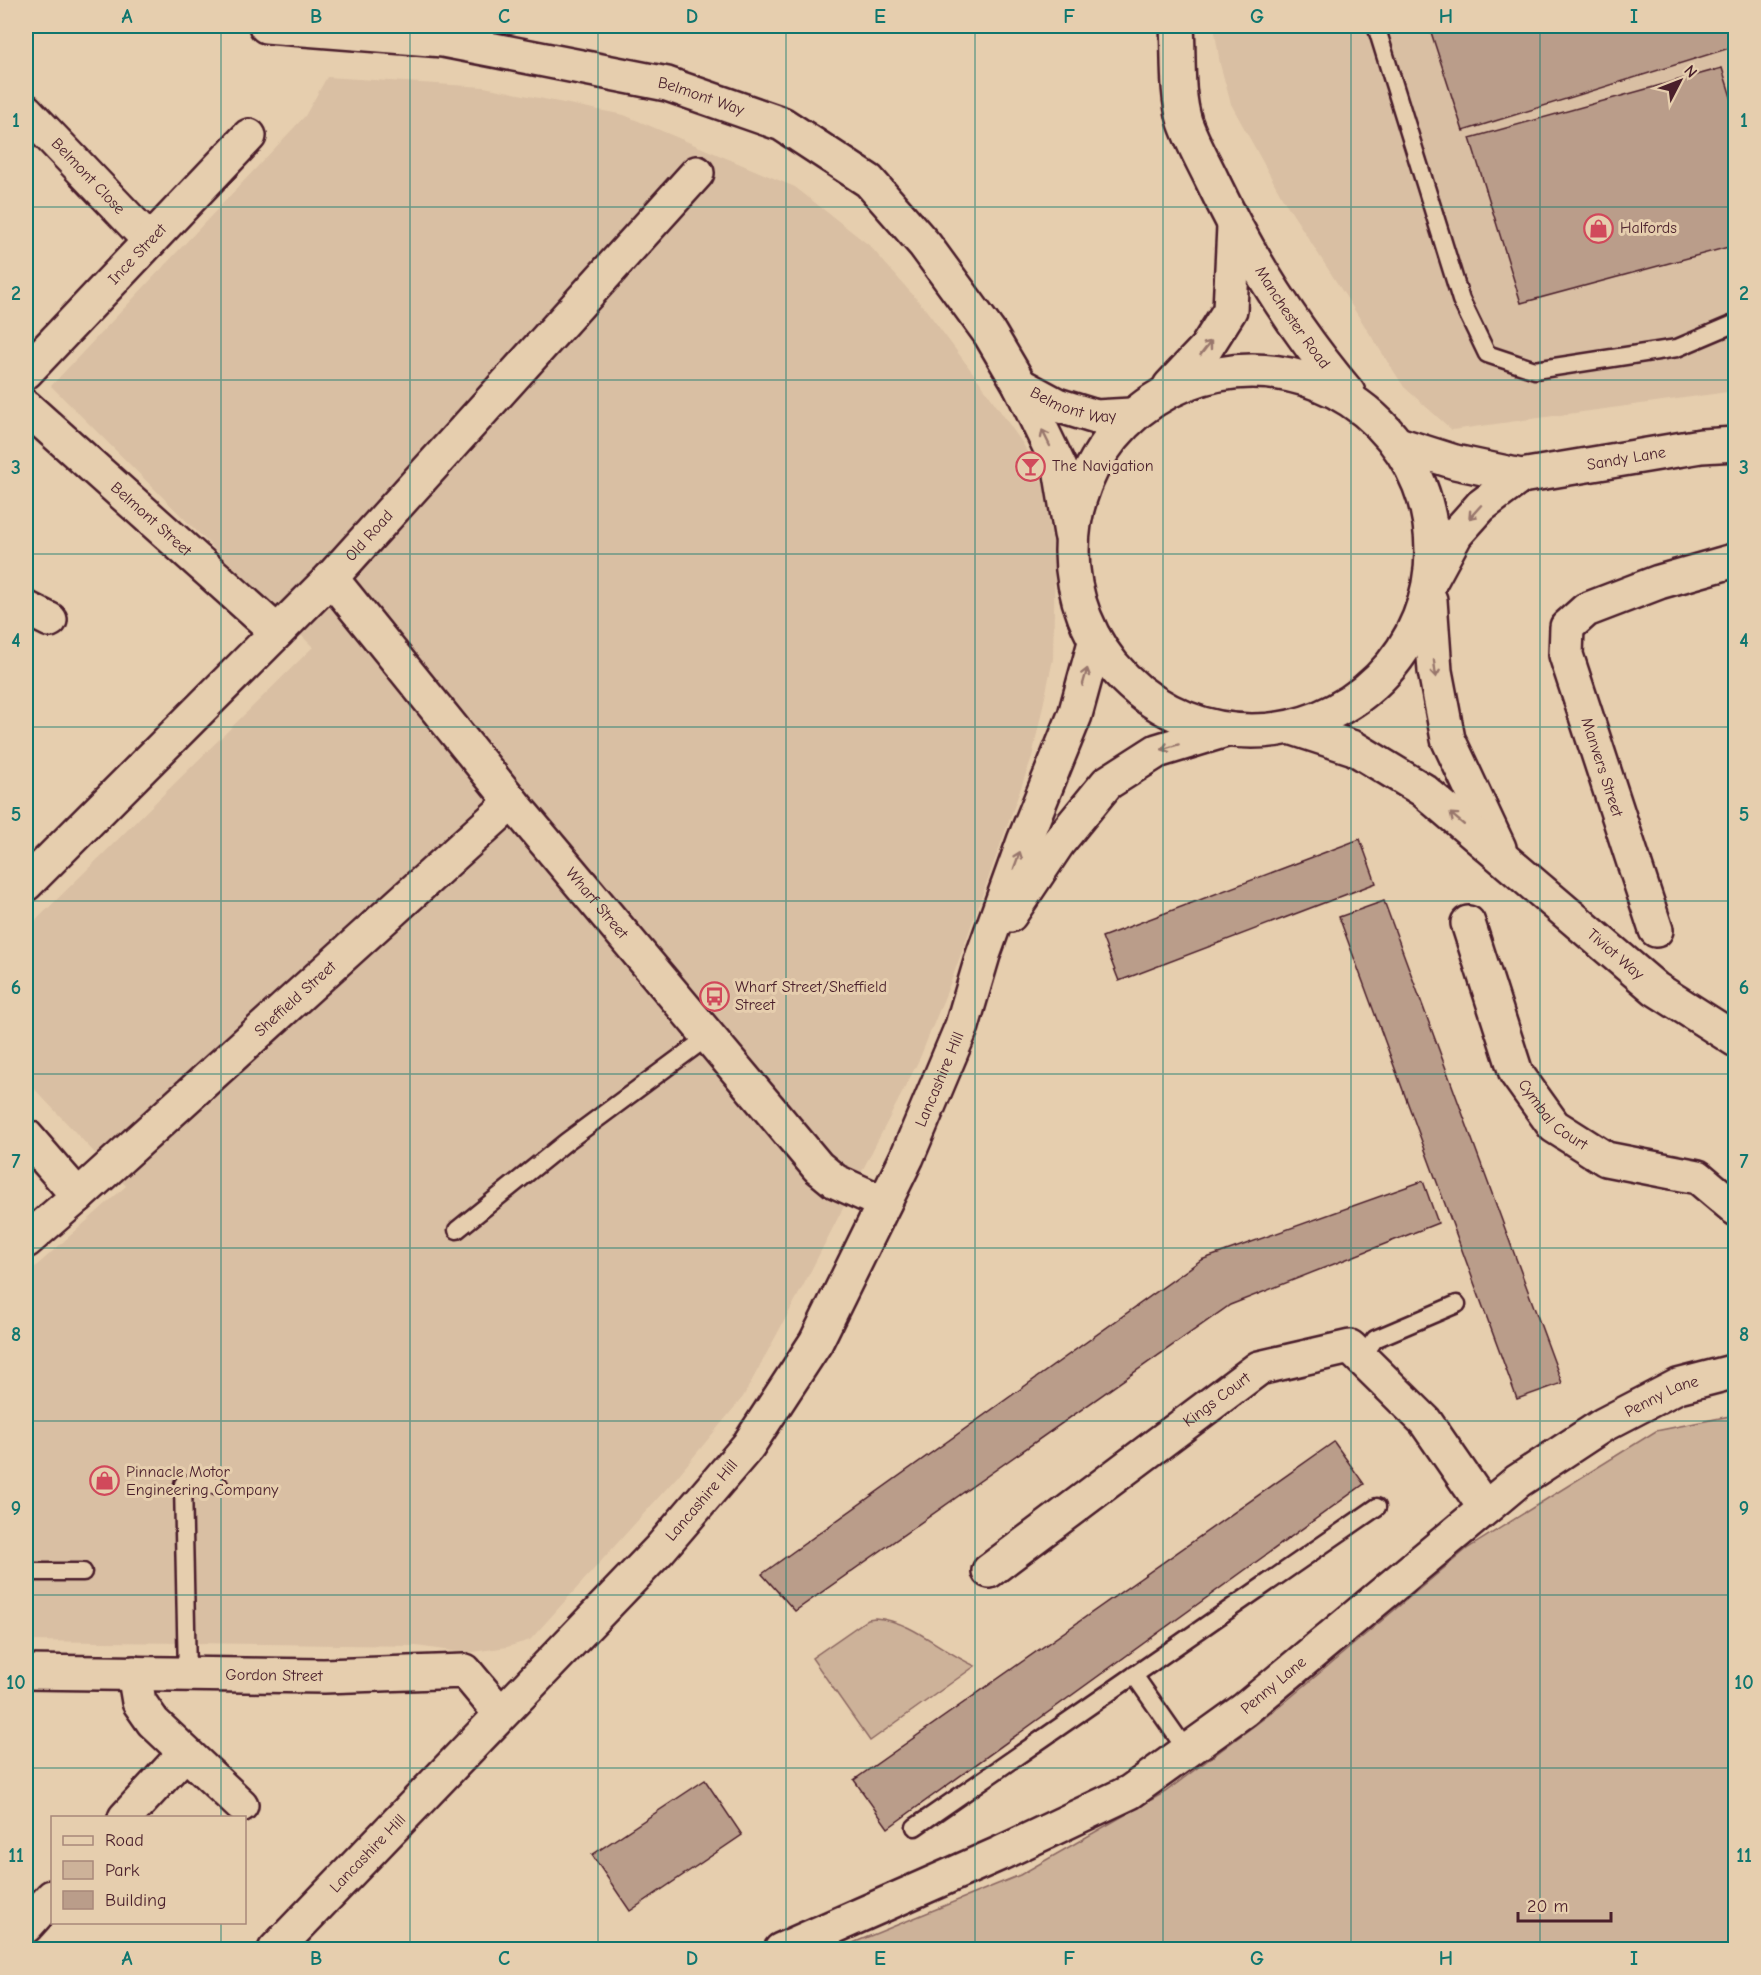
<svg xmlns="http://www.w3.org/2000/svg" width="1761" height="1975" font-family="'Comic Neue',sans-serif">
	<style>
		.built { fill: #d9bfa3 }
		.green { fill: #cdb299; stroke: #8c6862; stroke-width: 1.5 }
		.building { fill: #ba9d8a; stroke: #4a1f2b; stroke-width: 1.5 }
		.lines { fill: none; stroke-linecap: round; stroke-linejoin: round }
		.lane-casing { stroke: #4a1f2b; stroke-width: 21 }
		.street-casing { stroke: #4a1f2b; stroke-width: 38 }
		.secondary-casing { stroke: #4a1f2b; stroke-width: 38 }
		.primary-casing { stroke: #4a1f2b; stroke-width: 38 }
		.lane { stroke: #e6ceae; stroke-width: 16 }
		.street { stroke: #e6ceae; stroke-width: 33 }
		.secondary { stroke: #e6ceae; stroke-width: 33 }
		.primary { stroke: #e6ceae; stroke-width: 33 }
		.oneway { stroke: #98766c }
		.grid { fill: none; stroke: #0f766e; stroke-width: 1.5; stroke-opacity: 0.55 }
		.labels { text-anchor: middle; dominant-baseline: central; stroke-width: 6; stroke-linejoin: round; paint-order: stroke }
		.street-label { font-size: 16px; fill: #4a1f2b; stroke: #e6ceae }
		.poi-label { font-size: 16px; fill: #4a1f2b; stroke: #e6ceae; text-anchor: start }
		.neatline { fill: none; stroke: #0f766e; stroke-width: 2 }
		.grid-label { font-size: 20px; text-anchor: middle; font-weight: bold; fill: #0f766e }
	</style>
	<rect width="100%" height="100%" fill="#e6ceae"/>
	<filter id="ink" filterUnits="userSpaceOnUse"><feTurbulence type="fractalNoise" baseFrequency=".0167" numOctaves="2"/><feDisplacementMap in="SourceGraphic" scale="12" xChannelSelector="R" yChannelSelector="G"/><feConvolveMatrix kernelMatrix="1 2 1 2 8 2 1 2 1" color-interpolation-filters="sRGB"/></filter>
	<g filter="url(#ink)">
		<path class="built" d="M1214 26H1735V391L1452 430 1404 387 1283 199 1231 104 1220 64Z
			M327 77 484 87 624 115 795 187 870 246 926 310 982 385 1023 444 1056 509 1053 659 1032 757 952 979 919 1060 802 1288 743 1397 676 1478 530 1640 507 1647 466 1653 416 1646 26 1641V1275L126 1186 26 1080V930L313 647 51 386 305 116Z"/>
		<path class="green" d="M1735 1415V1949H838L1020 1875 1165 1792 1278 1708 1468 1548 1656 1431Z
			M875 1618C913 1621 940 1651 975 1666L870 1741 812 1658 868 1619Z"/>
		<path class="building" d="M1429 26H1736V46L1463 131Z
			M1722 68 1736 113V245L1521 303 1470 138Z
			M1360 839 1376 883 1119 981 1102 937Z
			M1384 901 1562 1383 1517 1399 1339 917Z
			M1423 1181 1438 1223 1230 1305 795 1611 762 1574 1201 1260Z
			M1334 1442 1364 1484 888 1828 854 1780Z
			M705 1780 742 1835 630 1911 592 1855Z"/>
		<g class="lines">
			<defs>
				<path id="lane" d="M1376 26 1461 300 1487 354 1535 370 1677 348 1736 323
					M457 1230 566 1142 709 1036
					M1361 1359 1375 1339 1457 1304
					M26 1572H83
					M187 1674 183 1484 219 1485
					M1134 1675 1187 1751
					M915 1827 1377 1507"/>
				<g id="street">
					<path id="s1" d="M26 111 150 241"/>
					<path id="s2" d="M26 372 249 136"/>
					<path id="s3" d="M26 407 277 632"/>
					<path id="s4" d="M331 578 512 802 818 1167 835 1181 884 1203"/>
					<path d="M26 608 50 620"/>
					<path id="s5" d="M26 884 331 578 697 173"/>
					<path id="s6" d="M1468 923 1516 1073 1554 1126 1606 1159 1698 1177 1736 1209"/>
					<path d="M1656 930 1566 655 1567 627 1586 610 1659 582 1736 560"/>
					<path d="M26 1136 78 1196"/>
					<path id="s7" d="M26 1241 78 1196 512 802"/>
					<path id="s8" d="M989 1571 1259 1368 1350 1347 1425 1421 1485 1508"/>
					<path id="s9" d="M26 1672 324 1676 465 1671 500 1713"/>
					<path d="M134 1673 139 1702 153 1722 241 1805"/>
					<path d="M125 1818 185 1753"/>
					<path d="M26 1926 52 1897"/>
					<path id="s10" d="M781 1950 1001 1853 1130 1792 1244 1710 1518 1481 1603 1425 1678 1386 1736 1371"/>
				</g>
				<g id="secondary">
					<path id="s11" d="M266 26 443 40 667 84 782 124 869 181 925 245 990 334 1020 385 1060 468 1071 534"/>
					<path id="s12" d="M1020 385 1057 405 1096 417 1131 415"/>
					<path id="s13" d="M1398 444 1455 462 1521 476 1701 446 1736 444"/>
					<path d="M1431 580 1456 534 1481 506 1521 476"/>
					<path d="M1010 915 1058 843 1107 783 1157 751 1226 730"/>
					<path id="s14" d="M275 1950 660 1549 748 1446 816 1342 907 1157 962 1026 983 955 1024 841 1075 715 1095 642"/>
				</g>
				<g id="primary">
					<path id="s15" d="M1177 26C1179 56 1176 92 1185 122 1192 142 1203 161 1212 180 1248 255 1294 329 1348 393"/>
					<circle cx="1252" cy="551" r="180"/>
					<path d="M1170 386 1206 348 1230 310 1234 226"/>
					<path d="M1430 600 1435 671 1448 739 1499 848"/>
					<path id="s16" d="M1293 728 1354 748 1423 790 1656 989 1736 1040"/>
				</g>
			</defs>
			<use href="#lane" class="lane-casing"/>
			<use href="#street" class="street-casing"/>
			<use href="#secondary" class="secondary-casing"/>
			<use href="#primary" class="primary-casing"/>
			<use href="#lane" class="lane"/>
			<use href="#street" class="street"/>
			<use href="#secondary" class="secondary"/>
			<use href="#primary" class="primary"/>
		</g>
		<defs><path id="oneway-shaft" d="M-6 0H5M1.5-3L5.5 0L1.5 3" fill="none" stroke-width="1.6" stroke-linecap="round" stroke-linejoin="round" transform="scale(1.5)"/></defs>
		<g class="oneway">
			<use href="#oneway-shaft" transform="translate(1206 348) rotate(-52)"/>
			<use href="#oneway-shaft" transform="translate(1046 438) rotate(-116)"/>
			<use href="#oneway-shaft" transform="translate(1475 512) rotate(132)"/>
			<use href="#oneway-shaft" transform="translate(1435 669) rotate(83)"/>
			<use href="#oneway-shaft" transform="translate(1085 677) rotate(-74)"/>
			<use href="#oneway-shaft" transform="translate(1170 747) rotate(163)"/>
			<use href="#oneway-shaft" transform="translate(1457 819) rotate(-140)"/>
			<use href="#oneway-shaft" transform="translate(1017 860) rotate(-70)"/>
		</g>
	</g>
	<path class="grid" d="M221 26V1818M410 26V1950M598 26V1950M786 26V1950M975 26V1950M1163 26V1950M1351 26V1950M1540 26V1950M26 207H1736M26 380H1736M26 554H1736M26 727H1736M26 901H1736M26 1074H1736M26 1248H1736M26 1421H1736M26 1595H1736M26 1768H1736M221 1922V1950"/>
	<defs>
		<symbol id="shop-ring" viewBox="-11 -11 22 22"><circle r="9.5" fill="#e6ceae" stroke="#d1495b" stroke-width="1.5"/><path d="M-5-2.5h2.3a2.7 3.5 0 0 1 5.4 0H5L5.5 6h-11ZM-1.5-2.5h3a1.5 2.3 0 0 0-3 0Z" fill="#d1495b"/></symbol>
		<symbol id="bar-ring" viewBox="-11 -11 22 22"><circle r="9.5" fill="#e6ceae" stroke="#d1495b" stroke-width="1.5"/><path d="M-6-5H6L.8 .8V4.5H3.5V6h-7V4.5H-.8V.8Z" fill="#d1495b"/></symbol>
		<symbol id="bus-ring" viewBox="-11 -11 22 22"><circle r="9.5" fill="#e6ceae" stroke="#d1495b" stroke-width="1.5"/><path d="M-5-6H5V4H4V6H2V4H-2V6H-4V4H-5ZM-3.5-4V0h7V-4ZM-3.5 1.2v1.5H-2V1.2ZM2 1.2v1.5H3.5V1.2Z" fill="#d1495b"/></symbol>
	</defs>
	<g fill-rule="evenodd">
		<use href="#shop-ring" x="1582" y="212" width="33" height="33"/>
		<use href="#bar-ring" x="1014" y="450" width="33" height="33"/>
		<use href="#bus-ring" x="698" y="980" width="33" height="33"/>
		<use href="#shop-ring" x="88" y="1464" width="33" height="33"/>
	</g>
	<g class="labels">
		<g class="street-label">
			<text stroke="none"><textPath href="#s11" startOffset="442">Belmont Way</textPath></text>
			<text stroke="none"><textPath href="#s1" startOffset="90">Belmont Close</textPath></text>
			<text stroke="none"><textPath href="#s2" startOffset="162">Ince Street</textPath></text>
			<text stroke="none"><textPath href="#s15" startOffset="320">Manchester Road</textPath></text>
			<text stroke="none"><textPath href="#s12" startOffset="58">Belmont Way</textPath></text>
			<text stroke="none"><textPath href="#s13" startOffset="234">Sandy Lane</textPath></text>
			<text stroke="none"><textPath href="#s3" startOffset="168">Belmont Street</textPath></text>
			<text stroke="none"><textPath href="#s5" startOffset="489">Old Road</textPath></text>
			<text transform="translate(1602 767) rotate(72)">Manvers Street</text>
			<text stroke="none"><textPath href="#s4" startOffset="420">Wharf Street</textPath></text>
			<text stroke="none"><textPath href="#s16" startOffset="398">Tiviot Way</textPath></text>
			<text stroke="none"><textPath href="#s7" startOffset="362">Sheffield Street</textPath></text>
			<text stroke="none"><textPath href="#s14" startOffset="1106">Lancashire Hill</textPath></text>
			<text stroke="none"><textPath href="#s6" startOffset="214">Cymbal Court</textPath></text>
			<text stroke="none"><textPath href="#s10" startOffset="1048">Penny Lane</textPath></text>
			<text stroke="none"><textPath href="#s8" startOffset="285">Kings Court</textPath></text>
			<text stroke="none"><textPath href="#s14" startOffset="620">Lancashire Hill</textPath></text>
			<text stroke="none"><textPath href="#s9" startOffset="248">Gordon Street</textPath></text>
			<text stroke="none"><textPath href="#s10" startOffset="562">Penny Lane</textPath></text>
			<text stroke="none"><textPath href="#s14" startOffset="134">Lancashire Hill</textPath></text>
		</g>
		<g class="poi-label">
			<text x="1620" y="228">Halfords</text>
			<text x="1052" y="466">The Navigation</text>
			<text x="735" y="987">Wharf Street/Sheffield<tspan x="735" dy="18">Street</tspan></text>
			<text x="126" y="1472">Pinnacle Motor<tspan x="126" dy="18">Engineering Company</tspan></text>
		</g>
	</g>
	<rect width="1761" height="1975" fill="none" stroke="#e6ceae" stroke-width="66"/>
	<rect x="51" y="1816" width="195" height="108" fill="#e6ceae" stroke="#a8887a" stroke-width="1.5"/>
	<rect x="63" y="1836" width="30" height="9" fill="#e6ceae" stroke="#a8887a" stroke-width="1.5"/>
	<text x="105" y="1846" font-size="18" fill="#4a1f2b">Road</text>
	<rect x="63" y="1861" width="30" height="18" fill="#cdb299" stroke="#a8887a" stroke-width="1.5"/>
	<text x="105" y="1876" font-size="18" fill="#4a1f2b">Park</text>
	<rect x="63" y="1891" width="30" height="18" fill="#ba9d8a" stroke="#a8887a" stroke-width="1.5"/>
	<text x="105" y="1906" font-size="18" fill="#4a1f2b">Building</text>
	<g transform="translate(1680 81) rotate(48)" stroke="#e6ceae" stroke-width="4.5" paint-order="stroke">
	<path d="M0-4.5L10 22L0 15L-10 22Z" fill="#4a1f2b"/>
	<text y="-9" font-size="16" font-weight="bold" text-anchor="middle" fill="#4a1f2b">N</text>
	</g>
	<path d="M1518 1912v9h93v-9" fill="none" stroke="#4a1f2b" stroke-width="3"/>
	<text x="1527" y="1912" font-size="18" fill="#4a1f2b" stroke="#e6ceae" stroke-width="4.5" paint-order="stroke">20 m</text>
	<rect x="33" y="33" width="1695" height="1909" class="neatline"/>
	<g class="grid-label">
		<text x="127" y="23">A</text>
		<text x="316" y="23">B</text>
		<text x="504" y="23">C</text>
		<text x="692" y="23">D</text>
		<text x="880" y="23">E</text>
		<text x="1069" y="23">F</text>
		<text x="1257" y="23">G</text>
		<text x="1446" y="23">H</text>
		<text x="1634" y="23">I</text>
		<text x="16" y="127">1</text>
		<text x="1744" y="127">1</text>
		<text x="16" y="300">2</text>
		<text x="1744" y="300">2</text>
		<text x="16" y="474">3</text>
		<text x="1744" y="474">3</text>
		<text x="16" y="647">4</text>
		<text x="1744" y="647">4</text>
		<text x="16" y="821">5</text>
		<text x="1744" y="821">5</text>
		<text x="16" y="994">6</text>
		<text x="1744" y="994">6</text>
		<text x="16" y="1168">7</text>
		<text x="1744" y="1168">7</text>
		<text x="16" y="1341">8</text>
		<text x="1744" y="1341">8</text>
		<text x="16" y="1515">9</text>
		<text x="1744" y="1515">9</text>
		<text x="16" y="1689">10</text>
		<text x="1744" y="1689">10</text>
		<text x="16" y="1862">11</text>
		<text x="1744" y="1862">11</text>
		<text x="127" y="1965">A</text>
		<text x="316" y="1965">B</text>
		<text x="504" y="1965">C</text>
		<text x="692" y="1965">D</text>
		<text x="880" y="1965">E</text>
		<text x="1069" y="1965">F</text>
		<text x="1257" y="1965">G</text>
		<text x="1446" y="1965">H</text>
		<text x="1634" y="1965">I</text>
	</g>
</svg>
